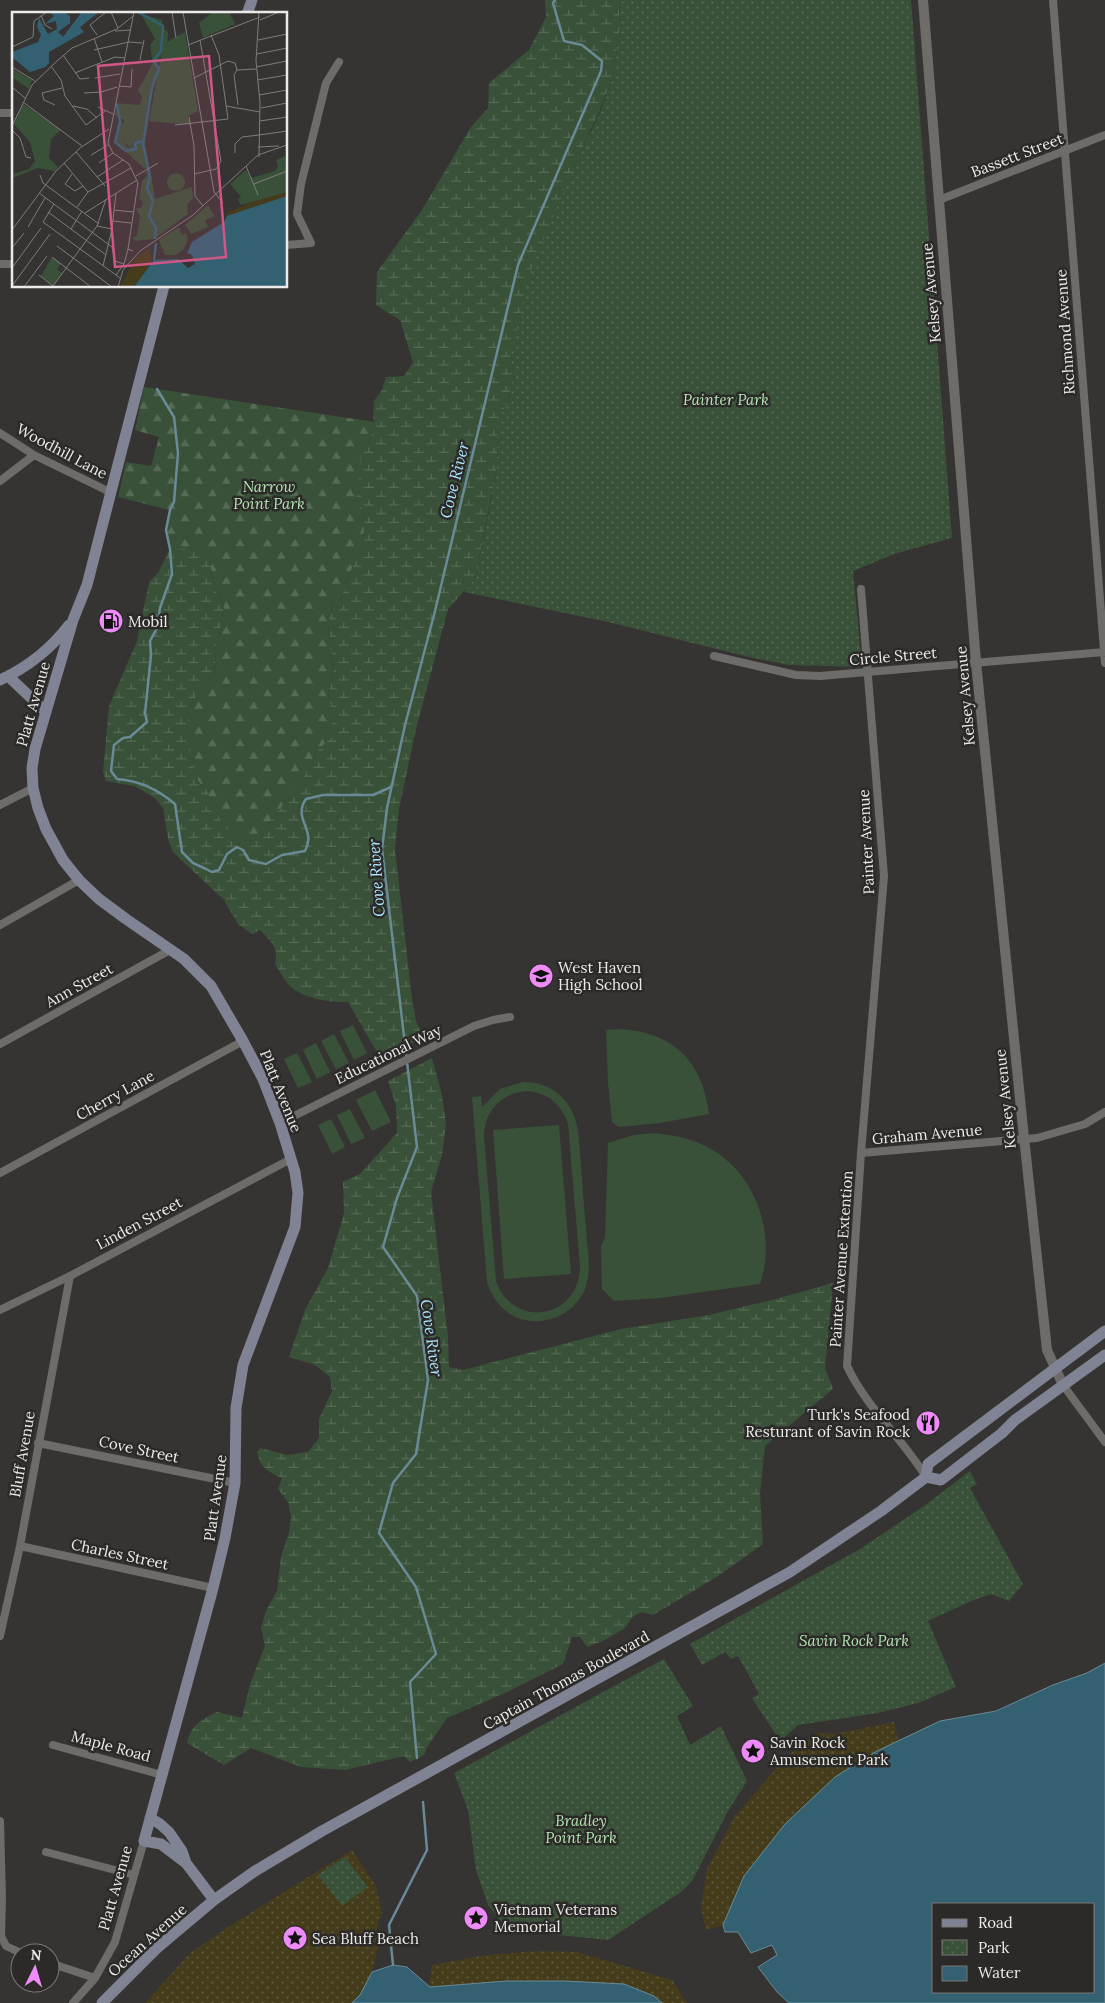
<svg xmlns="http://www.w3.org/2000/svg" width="1105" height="2003" font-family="Lora,serif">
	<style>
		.grass { fill: #395138; fill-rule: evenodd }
		.forest { fill: url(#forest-firs) }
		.wetland { fill: url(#wetland-marsh) }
		.sand { fill: url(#sand-dots) }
		.park { fill: url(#park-dots) }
		.water { fill: #336172; stroke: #6a8a96; fill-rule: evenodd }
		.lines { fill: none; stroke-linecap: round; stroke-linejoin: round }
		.stream { stroke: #6a8a96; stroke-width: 2.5 }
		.minor { stroke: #6e6c69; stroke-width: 8 }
		.tertiary { stroke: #6e6c69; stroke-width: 10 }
		.secondary { stroke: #808394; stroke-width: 11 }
		.labels { text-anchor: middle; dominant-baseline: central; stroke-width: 5; stroke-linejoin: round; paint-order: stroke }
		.street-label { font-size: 15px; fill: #ecebe9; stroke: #2c2a28 }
		.park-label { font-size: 15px; font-style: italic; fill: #b2e4b0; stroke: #2c2a28 }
		.poi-label { font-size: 15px; fill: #ecebe9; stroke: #2c2a28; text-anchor: start }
		.water-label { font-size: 16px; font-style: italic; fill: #a9e6fe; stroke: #2c2a28 }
		.inset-river { fill: none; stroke: #336172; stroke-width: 2.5 }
		.inset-road { fill: none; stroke: #7f7d7b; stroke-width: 1 }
		.view { fill: #cf5786; fill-opacity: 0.15; stroke: #cf5786; stroke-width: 2.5 }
		.inset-edge { fill: none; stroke: #ecebe9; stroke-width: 2.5 }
	</style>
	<defs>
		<pattern id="forest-firs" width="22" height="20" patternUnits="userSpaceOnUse" patternTransform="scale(1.25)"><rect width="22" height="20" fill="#395138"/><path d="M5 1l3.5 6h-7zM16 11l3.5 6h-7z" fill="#566a55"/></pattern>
		<pattern id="wetland-marsh" width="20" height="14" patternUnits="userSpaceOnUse" patternTransform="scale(1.25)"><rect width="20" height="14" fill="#395138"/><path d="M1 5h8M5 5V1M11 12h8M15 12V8" fill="none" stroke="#566a55"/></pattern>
		<pattern id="sand-dots" width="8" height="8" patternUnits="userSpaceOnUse" patternTransform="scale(1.25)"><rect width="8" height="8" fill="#453c1c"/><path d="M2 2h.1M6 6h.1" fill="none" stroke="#60583d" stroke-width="1.8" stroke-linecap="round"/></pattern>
		<pattern id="park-dots" width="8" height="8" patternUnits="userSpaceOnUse" patternTransform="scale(1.25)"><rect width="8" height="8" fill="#395138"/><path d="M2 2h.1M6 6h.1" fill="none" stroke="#566a55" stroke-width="1.8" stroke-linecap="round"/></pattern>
	</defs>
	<rect width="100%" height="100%" fill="#363432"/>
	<path class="grass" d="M353 1025 367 1053 354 1060 340 1031Z
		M619 1029C673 1032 702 1060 709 1114L660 1123 619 1127 612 1122 608 1083 606 1030Z
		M334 1034 349 1063 336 1069 321 1041Z
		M316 1043 330 1072 317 1079 303 1050Z
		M297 1053 312 1082 298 1088 284 1059Z
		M523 1082C553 1082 573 1101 578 1130 581 1163 583 1196 586 1229 587 1246 591 1266 587 1282 581 1309 552 1326 525 1320 506 1316 493 1301 487 1282L472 1097 481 1096 482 1107 500 1089ZM530 1091C549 1094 562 1105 568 1124L580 1267C579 1319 513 1330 496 1281L484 1137C484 1110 503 1091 530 1091Z
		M375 1090 391 1122 372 1131 356 1100Z
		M350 1109 365 1138 351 1144 337 1115Z
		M331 1119 345 1147 332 1154 318 1125Z
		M559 1125 571 1274 504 1279 493 1130Z
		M653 1133C672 1135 692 1138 709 1148 756 1173 777 1235 760 1284L660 1298 614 1301 602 1289 601 1247 605 1237 608 1143 634 1135Z"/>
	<path class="forest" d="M144 387 375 422 370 440 361 455 365 512 363 548 357 555 341 598 332 607 328 625 334 670 328 697 332 709V737L318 750 299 785 269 822 260 838 251 841 243 840 225 828 218 815 209 805V791C205 788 200 785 198 780 191 767 185 725 189 711 193 697 207 683 216 672L215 650 220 631 224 605 214 588 210 561 193 548 185 550 170 549 166 530 169 510 118 497 126 462 151 466 159 437 135 430Z"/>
	<path class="wetland" d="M545 0H619L620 28 613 77 598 115 576 162 510 358 514 375 508 403 498 419 497 468 475 579 448 609 416 729 399 809 395 849 412 999 416 1021 423 1038 381 1059 348 1002C331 1003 300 998 288 984 283 978 279 970 275 964 279 948 271 941 260 930L252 934 238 924 224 900 173 852 168 839 163 808 155 798 134 786 106 781 103 772 109 706 137 641 149 582 158 573 170 549C180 550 190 547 201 549L210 561 214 588 224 605 220 631 215 650 216 672C207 683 193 697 189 711 185 725 192 767 198 780 200 785 205 788 209 791V805L218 815 225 828 243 840 251 841 260 838 269 822 299 785 318 750 332 737V709L328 697 334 670 328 625 332 607 341 598 357 555 363 548 365 512 356 502 361 455 370 440 375 422 373 419 374 401 382 390 386 377 404 376 413 362 400 320 376 305 377 272 422 210 471 127 488 108 489 83 529 50 546 17Z
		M432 1058 442 1095 446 1124 442 1155 431 1192 448 1337 449 1367 463 1370 621 1329 709 1315 776 1299 833 1283 825 1368 833 1389 765 1446 760 1494 763 1544 715 1578 653 1615 642 1612 633 1616 625 1628 605 1640 587 1647 580 1637H572L563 1664 505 1693 447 1718 427 1747 424 1755 410 1762 404 1756 345 1770 301 1767 251 1748 224 1765 187 1743C192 1724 200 1721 217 1712L242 1718 250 1684 265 1646 261 1628 266 1611 277 1591 281 1557 289 1532 291 1517 288 1502 278 1489 282 1478C269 1472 260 1468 257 1452L260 1448 287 1455 308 1452 319 1438V1419L332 1391 330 1377 315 1365 289 1357 305 1310 328 1268 344 1213 343 1182 360 1174 397 1133 396 1105 388 1081Z"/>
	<path class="sand" d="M894 1722 899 1742 877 1751 744 1876 723 1925 706 1930 701 1908 707 1869 735 1816 786 1757 817 1733 835 1734Z
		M352 1850 376 1886 382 1913C372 1933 380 1933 377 1951 374 1970 366 1989 352 2003H145L190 1953 239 1920Z
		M540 1951 577 1952 672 1980 687 2003H662L654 1996 624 1984 565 1981H506L429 1987 432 1965 486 1955Z"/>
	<path class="park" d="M619 0H911L952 538 894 554 853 571 862 667 789 665 749 657 608 622 464 592 475 579 488 516 497 468 498 419 508 403 514 375 510 358 530 272 576 162 599 115 613 77 620 28Z
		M970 1471 977 1484 970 1488 1023 1584 1009 1601 991 1594 971 1601 928 1621 956 1687 918 1703 878 1713 798 1725 780 1741 752 1698 759 1694 738 1656 731 1659 725 1652 702 1665 690 1644 860 1549 924 1506Z
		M664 1659 693 1706 677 1716 690 1745 721 1726 747 1781 728 1811 692 1881 681 1892 608 1940 508 1930 488 1905 476 1870 468 1810 454 1773Z
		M345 1857 368 1887 342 1906 318 1875Z"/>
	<path class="water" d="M1105 1663V2003H789L777 1992 758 1967 777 1955 772 1945 751 1953 738 1932H725L723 1925 744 1876 785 1824 835 1777 877 1751 940 1721 996 1711 1053 1685 1087 1673ZM934 1904H1094V1992H934Z
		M393 1965 407 1967 430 1987 506 1981H565L624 1984 654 1996 662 2003H352L360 1995 372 1972Z"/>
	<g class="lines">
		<path class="stream" d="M157 389 174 417 178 453 174 502 170 510 166 530 170 549 172 574 160 608 157 628 150 641 151 655 145 713 147 722 130 737 123 738 114 745 111 771 117 779C140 781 157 789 175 804L182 852 193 863 206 869 212 872 219 870 227 854 237 847 243 850 249 860 266 864 282 855 305 851C317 830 292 819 306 799L323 795H373L391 787
			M417 1758 410 1682 436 1654 416 1587 379 1533 393 1483 416 1454 428 1380 417 1296 383 1247 397 1198 417 1147 382 849 387 808 405 725 435 611 518 265 601 71 602 61 582 45 564 41 553 3 555 0
			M393 1965 389 1925 427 1850 423 1802"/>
		<path class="minor" d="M1053 0 1105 663
			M0 113H14
			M939 200 1105 135
			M286 245 311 243 297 214 301 184 326 83 339 62
			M0 264H14
			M0 433 34 455 112 493
			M0 481 34 455
			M861 589 884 876 861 1153 847 1366C866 1407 902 1438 926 1477
			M714 656 796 675 820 676 1105 652
			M0 805 33 788
			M0 925 79 880
			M0 1044 170 950
			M280 1123 474 1026 493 1020 510 1017
			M861 1153 1037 1138 1085 1124 1105 1112
			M0 1173 243 1041
			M0 1310 70 1276 291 1159
			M1063 1385 1105 1442
			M38 1443 235 1483
			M20 1546 213 1588
			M0 1636 20 1546 70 1276
			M53 1745 162 1775
			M0 1821 2 1898 1 1936 6 1946 21 1953
			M46 1852 134 1875
			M50 1963 95 1978
			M73 2003 95 1978 115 1942 144 1841"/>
		<path class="tertiary" d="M923 0 976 662 1023 1128 1047 1350 1063 1385"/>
		<path class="secondary" d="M247 14 252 0
			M164 286 87 585 73 620 35 749 32 768 33 788 38 808 46 829 63 860 79 880 99 899 126 919 184 959 211 986 243 1041 263 1079 280 1123 295 1172 298 1193 295 1227 243 1365 236 1408 235 1483 225 1538 213 1588 144 1841 161 1844 186 1863
			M8 676 46 712
			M0 680C28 667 50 650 69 625
			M926 1477 941 1480 1002 1433 1015 1420 1105 1355
			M150 1818 160 1824 169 1832 182 1851 186 1863 214 1900
			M102 2003 157 1948 214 1900 255 1871 322 1831 790 1572 881 1511 926 1477 928 1464 1105 1331"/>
	</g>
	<defs>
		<symbol id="fuel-disc" viewBox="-11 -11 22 22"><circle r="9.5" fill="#ee8bf8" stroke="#2c2a28"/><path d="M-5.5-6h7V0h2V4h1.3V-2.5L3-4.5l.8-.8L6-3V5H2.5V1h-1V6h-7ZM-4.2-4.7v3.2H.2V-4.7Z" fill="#111"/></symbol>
		<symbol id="school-disc" viewBox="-11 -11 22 22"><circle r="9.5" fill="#ee8bf8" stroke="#2c2a28"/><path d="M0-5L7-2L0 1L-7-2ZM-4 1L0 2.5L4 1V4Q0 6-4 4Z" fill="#111"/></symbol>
		<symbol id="restaurant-disc" viewBox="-11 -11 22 22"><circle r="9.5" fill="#ee8bf8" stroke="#2c2a28"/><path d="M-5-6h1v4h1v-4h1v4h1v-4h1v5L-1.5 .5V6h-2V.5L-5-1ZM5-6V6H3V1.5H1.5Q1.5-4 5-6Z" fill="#111"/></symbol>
		<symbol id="sight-disc" viewBox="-11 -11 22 22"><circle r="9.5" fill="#ee8bf8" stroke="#2c2a28"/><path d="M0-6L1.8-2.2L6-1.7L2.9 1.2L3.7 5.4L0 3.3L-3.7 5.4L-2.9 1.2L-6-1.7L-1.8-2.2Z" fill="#111"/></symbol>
	</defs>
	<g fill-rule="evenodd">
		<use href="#fuel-disc" x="97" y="607" width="28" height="28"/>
		<use href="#school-disc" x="527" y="962" width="28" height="28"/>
		<use href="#restaurant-disc" x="914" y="1409" width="28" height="28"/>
		<use href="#sight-disc" x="739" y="1737" width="28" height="28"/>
		<use href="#sight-disc" x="462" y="1904" width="28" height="28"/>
		<use href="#sight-disc" x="281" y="1924" width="28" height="28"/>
	</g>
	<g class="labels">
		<g class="street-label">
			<text transform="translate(1017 155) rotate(-21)">Bassett Street</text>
			<text transform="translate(931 293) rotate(-95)">Kelsey Avenue</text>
			<text transform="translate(1065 332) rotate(-94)">Richmond Avenue</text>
			<text transform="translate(62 451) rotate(28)">Woodhill Lane</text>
			<text transform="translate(893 656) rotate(-5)">Circle Street</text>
			<text transform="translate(965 696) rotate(-95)">Kelsey Avenue</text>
			<text transform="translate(33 704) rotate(-74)">Platt Avenue</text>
			<text transform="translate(866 842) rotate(-93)">Painter Avenue</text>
			<text transform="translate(79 985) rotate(-29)">Ann Street</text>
			<text transform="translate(388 1054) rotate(-26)">Educational Way</text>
			<text transform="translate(281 1091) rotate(68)">Platt Avenue</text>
			<text transform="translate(115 1095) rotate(-29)">Cherry Lane</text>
			<text transform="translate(1005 1099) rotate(-96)">Kelsey Avenue</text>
			<text transform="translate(927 1134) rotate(-5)">Graham Avenue</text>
			<text transform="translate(139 1223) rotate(-28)">Linden Street</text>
			<text transform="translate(841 1259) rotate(-86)">Painter Avenue Extention</text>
			<text transform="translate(139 1449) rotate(12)">Cove Street</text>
			<text transform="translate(22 1454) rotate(-80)">Bluff Avenue</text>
			<text transform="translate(215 1498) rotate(-82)">Platt Avenue</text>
			<text transform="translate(120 1554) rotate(12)">Charles Street</text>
			<text transform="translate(566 1680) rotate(-29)">Captain Thomas Boulevard</text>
			<text transform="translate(111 1746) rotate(15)">Maple Road</text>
			<text transform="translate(115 1888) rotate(-74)">Platt Avenue</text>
			<text transform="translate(147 1940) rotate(-42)">Ocean Avenue</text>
		</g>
		<g class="park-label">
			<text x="726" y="399">Painter Park</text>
			<text x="269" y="486">Narrow<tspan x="269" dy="17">Point Park</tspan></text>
			<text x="854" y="1640">Savin Rock Park</text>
			<text x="581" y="1820">Bradley<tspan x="581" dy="17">Point Park</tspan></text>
		</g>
		<g class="poi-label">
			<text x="128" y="621">Mobil</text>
			<text x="558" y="967">West Haven<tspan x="558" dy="17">High School</tspan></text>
			<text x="910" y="1414" text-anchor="end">Turk's Seafood<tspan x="910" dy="17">Resturant of Savin Rock</tspan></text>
			<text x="770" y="1742">Savin Rock<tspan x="770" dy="17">Amusement Park</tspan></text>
			<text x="494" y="1909">Vietnam Veterans<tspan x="494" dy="17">Memorial</tspan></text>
			<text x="312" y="1938">Sea Bluff Beach</text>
		</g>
		<g class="water-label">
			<text transform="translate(454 480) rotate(-76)">Cove River</text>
			<text transform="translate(376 878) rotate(-94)">Cove River</text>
			<text transform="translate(432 1338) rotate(82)">Cove River</text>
		</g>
	</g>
	<g transform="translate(12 12)">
		<rect width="275" height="275" fill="#363432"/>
		<path d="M155 170a9 9 0 1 1 18 0a9 9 0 1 1-18 0Z" fill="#395138"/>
		<path d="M103 91 127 93 125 125 118 136 111 128 112 108 102 103 105 97ZM11 92 49 118 39 127 37 146 46 155 43 159 26 156 0 166V152L2 162 17 157 23 149 18 130 2 112Z" fill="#395138"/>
		<path d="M129 2 150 8 151 16 156 20 155 34 147 46 141 76 133 131 137 154 133 157 103 130 107 107 113 113 111 126 115 135 119 136 125 125 126 96 130 86 126 78 141 51 138 33 143 27ZM138 156 143 187 180 175 181 186 175 192 176 202 165 210 142 227 124 229 120 226 125 224 128 204 124 197 130 195 131 189 127 187 130 169 135 164 134 159Z" fill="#395138"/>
		<path d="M275 180 270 188 215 205 214 201 252 185ZM137 236 140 249 126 271 122 275H108L122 248Z" fill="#453c1c"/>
		<path d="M201 0H217L223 12 191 26 187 11ZM173 20 186 99 176 104 178 113 137 109 150 38 155 30ZM0 57 20 68 17 77 0 65ZM273 144 275 180 229 193 226 188 229 185 218 172 234 158 239 166 263 159 266 154 264 148ZM196 193 202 204 193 208 196 215 179 222 174 214 171 215ZM167 215 170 223 173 221 176 226 172 237 164 243H153L147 228ZM40 245 49 252 45 257 50 261 41 273 29 264Z" fill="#395138"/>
		<path d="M38 0H52L58 4V11L46 20 51 25 69 1 87 0 68 15 72 20 37 40V51L33 55 18 60 0 45V40L26 30 29 23 25 15 27 6 36 22 45 17 44 9 33 12 42 4ZM275 184V275H122L142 248 166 247 176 256 183 252 180 243 175 241 180 230 212 210 215 204Z" fill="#336172"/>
		<path class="inset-river" d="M126 0 151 14 149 39 141 49 147 56 140 76 131 132 138 165 135 176 141 189 137 204 144 216 143 227M105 92 108 110 103 130 114 139 124 137 123 131 132 129M142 248 144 231"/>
		<path class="inset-road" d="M99 0 106 16M160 0 164 26M171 0 202 180 211 191M29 3 33 13 40 17M248 8 267 0M103 19 119 18M85 23 78 13 94 0M82 26 90 50M246 28 275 22M176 33 248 5M0 35 21 25 22 9 35 0M82 38 117 30 130 31M245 42 275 36M51 43 68 67 77 66M0 47V55L23 69M128 48 132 28M39 54 49 68 53 84 74 113 93 99M244 55 275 49M225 58 222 63 226 93M225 58 244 57M63 61 103 45 113 46M83 66 108 62M182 66 216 49 223 51 225 58M245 68 275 63M107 74 119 75 120 57M0 75 13 86M72 81 89 80 105 75M247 83 275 78M11 90 70 134M43 93 32 88 30 81 50 76M61 94 75 97 85 106M214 94 248 100M86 95 101 102M249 96 275 91M177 105 182 134 183 184 191 194M248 109 275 105M163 113 216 107 207 43 199 23M0 114 20 73 45 49 60 36 105 17 121 4M0 118 8 126 14 145 19 146M247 123 275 119M246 135 267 134M64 140 93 174M223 141V132L230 125 247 123M79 143 96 133M247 145 248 90 244 49 247 0M52 151 76 180M87 151 101 141M234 154 246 183M60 162 53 172 63 179 71 174M182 162 204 157 209 149 188 28M28 163 31 171 87 212M124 164 146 151M85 165 111 148M242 172 275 159M27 181 100 235 103 249 112 252M42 192 31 210 108 266M65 195 76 180 119 156M102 198 121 200M36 200 94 243M73 201 125 168M101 209 119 211M85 214 100 217M16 215 33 186M59 217 70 199M0 218 44 159 68 136 97 117M45 234 100 275M0 236 12 221M121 239 116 237 126 171 117 152 101 141 96 131 122 0M40 245 79 275M91 254 100 217 104 181M0 256 29 216M27 263 41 274M104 263 112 252 116 237M0 274 38 222M41 274 85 214 94 187M12 275 35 244M106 275 111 258 128 239 181 203 246 143 275 133"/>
		<path class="view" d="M197 44 214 245 103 255 86 54Z"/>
		<rect width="275" height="275" class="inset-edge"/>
	</g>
	<rect x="932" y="1903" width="162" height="90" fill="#2c2a28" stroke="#797775"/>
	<rect x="942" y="1919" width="25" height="8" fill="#808394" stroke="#797775"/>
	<text x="978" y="1928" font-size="15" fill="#ecebe9">Road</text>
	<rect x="942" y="1940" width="25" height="15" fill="url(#park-dots)" stroke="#797775"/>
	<text x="978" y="1953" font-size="15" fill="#ecebe9">Park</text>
	<rect x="942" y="1966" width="25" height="15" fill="#336172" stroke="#797775"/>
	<text x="978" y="1978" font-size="15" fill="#ecebe9">Water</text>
	<g transform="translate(35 1968) rotate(5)"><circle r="24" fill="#2c2a28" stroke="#797775"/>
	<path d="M0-4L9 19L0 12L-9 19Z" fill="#ee8bf8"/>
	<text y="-8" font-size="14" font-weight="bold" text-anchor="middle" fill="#ecebe9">N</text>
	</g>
</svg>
